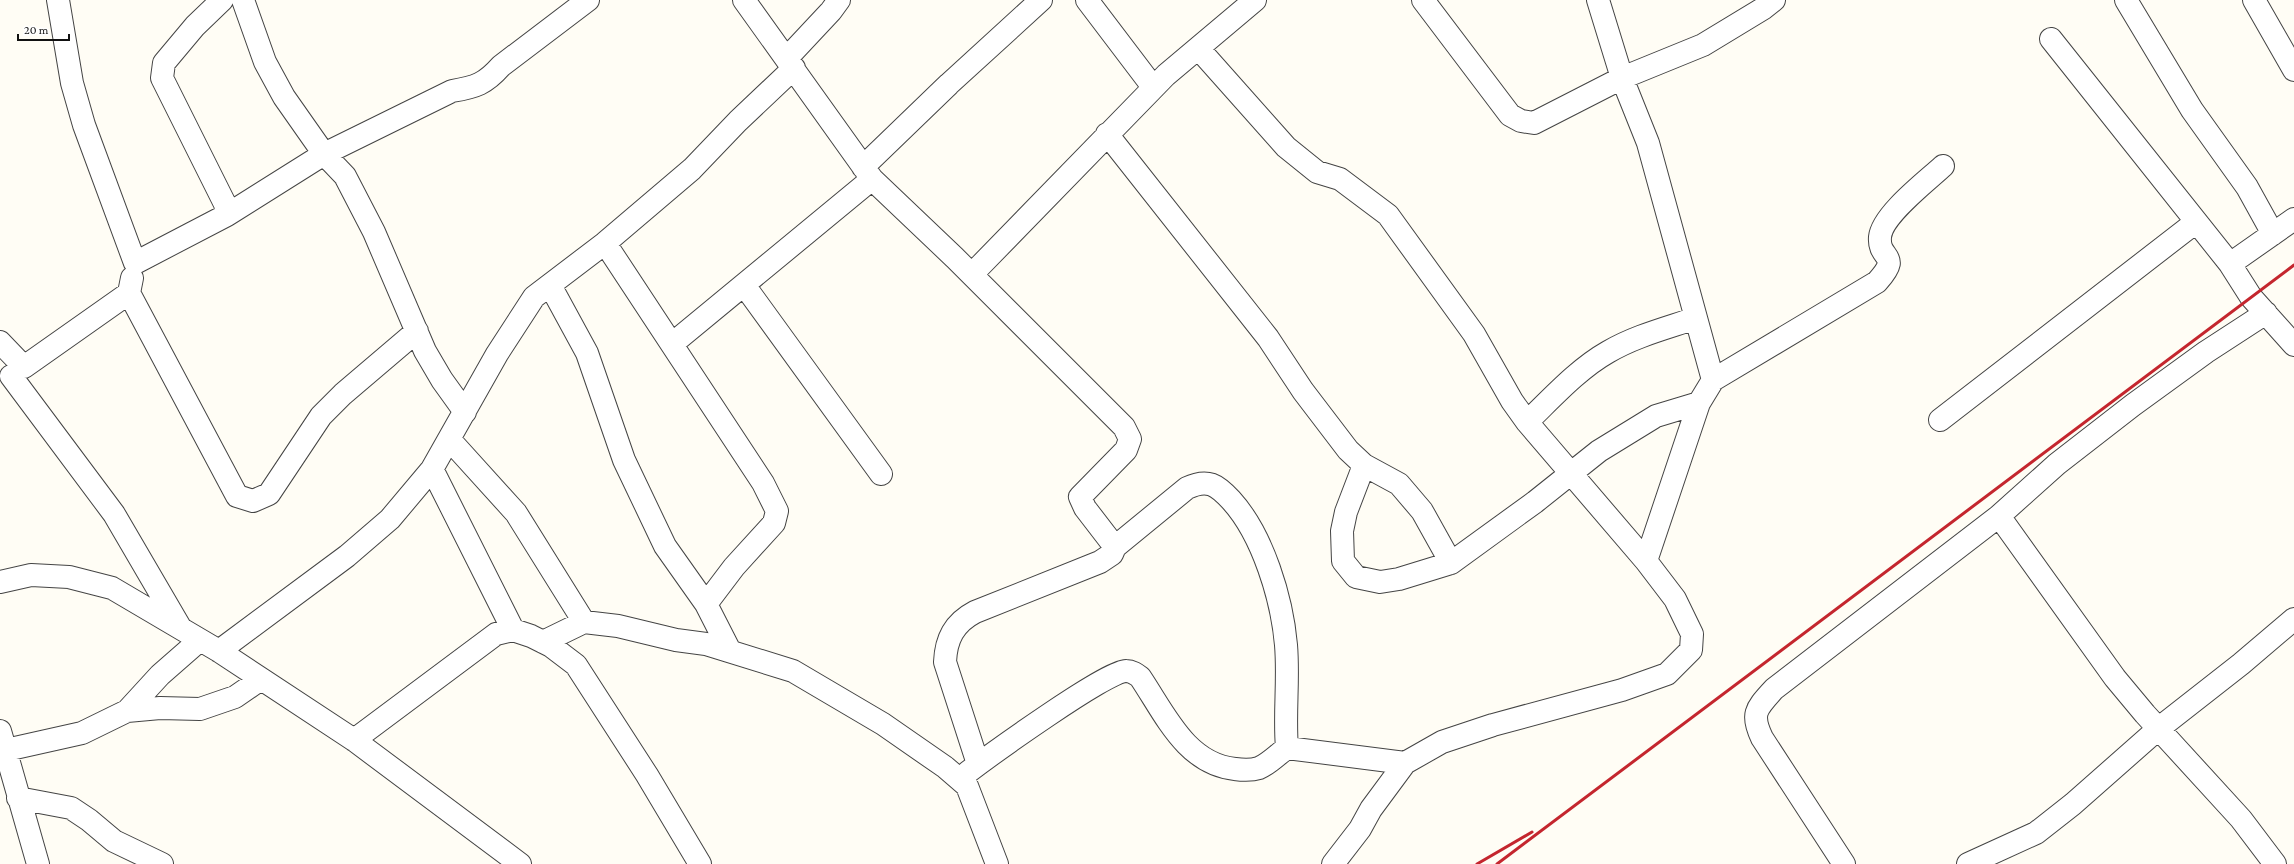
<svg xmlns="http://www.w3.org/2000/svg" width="2294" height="864" font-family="'Crimson Pro',serif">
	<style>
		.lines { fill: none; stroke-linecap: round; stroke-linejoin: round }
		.minor-casing { stroke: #444; stroke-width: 24 }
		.minor { stroke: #fff; stroke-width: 22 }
		.rail { stroke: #c4262e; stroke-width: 3 }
	</style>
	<rect width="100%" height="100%" fill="#fffdf5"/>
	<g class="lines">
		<defs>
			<path id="minor" d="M58 0 72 83 84 125 135 263 227 215
				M222 0 195 26 164 63 162 78 225 204 227 215 324 154 452 91C476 87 485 84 501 66L588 0
				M243 0 265 62 284 97 324 154 345 176 374 232 425 351 442 380 465 412
				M744 0 872 179 955 258 1124 427 1130 439 1126 450 1080 497 1085 508 1115 547
				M1087 0 1153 87
				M1423 0 1510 115 1521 121 1534 123 1622 78 1703 45 1764 8 1774 0
				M1598 0 1622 78 1648 143 1713 380 1699 403 1646 561
				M2126 0 2192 110 2247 187 2273 234
				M2254 0 2294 70
				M2051 39 2230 264
				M1198 48 1286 147 1317 172 1340 179 1388 215 1474 334 1512 401 1527 422 1646 561 1675 599 1692 634 1691 650 1667 674 1622 690 1493 725 1442 742 1405 763 1371 809 1360 829 1333 864
				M787 58 831 11 839 0
				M1107 134 1268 338 1303 391 1348 450 1364 465 1399 484 1422 511 1451 563
				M863 167 949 84 1041 0
				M2294 219 2230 264 2251 297 2294 345
				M605 243 763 483 777 511 774 523 734 567 706 604
				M970 273 979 267 1166 75 1255 0
				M550 285 587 353 624 460 665 546 706 604 730 651
				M744 285 881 474
				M129 293 237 496 253 501 269 494 321 416 343 394 417 331
				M0 342 24 367 129 293 132 278
				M672 344 872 179
				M11 376 114 514 180 627
				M1713 380 1877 282C1903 253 1878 261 1880 237 1882 215 1927 181 1943 166
				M1940 420 2196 222
				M1527 422C1552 398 1578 369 1608 352 1635 336 1667 328 1696 318
				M449 439 516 513 584 622
				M1364 465 1346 512 1342 531 1343 561 1356 577 1380 582 1399 579 1451 563 1535 502 1599 451 1656 416 1699 403
				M432 469 513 630
				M1999 516 2115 678 2145 714 2241 819 2275 864
				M0 582 31 575 69 577 112 588 219 651 354 740 520 864
				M543 642 584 622 618 626 676 640 706 644 793 671 883 724 945 767 967 786 997 864
				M219 651 347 556 390 519 432 469 497 354 534 297 605 243 692 169 738 121 794 68
				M127 711 160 675 200 640
				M0 731 38 864
				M354 740 496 634 513 630 531 636 551 646 576 665 647 775 700 864
				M6 750 82 733 127 711 160 708 200 709 235 697 261 679
				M978 764 945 662C946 639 954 623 975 612L1100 562 1112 554 1115 547 1187 488C1208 478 1217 485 1231 500 1263 535 1282 599 1286 645 1289 680 1284 714 1287 748
				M968 772C989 756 1108 670 1126 671 1132 671 1136 674 1140 677 1165 714 1186 764 1235 769 1242 770 1253 770 1259 768 1269 764 1278 754 1287 748L1405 763
				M18 798 71 808 89 820 114 841 162 864
				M1844 864 1762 738C1750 713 1757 708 1774 689L1999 516 2057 464 2133 405 2206 352 2266 313
				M1968 864 2036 833 2073 804 2158 729 2241 664 2294 619"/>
		</defs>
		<use href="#minor" class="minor-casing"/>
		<use href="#minor" class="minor"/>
		<path class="rail" d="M1477 864 1532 832
			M1497 864 2294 265"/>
	</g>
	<path d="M18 34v6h51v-6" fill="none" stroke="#111111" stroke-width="2"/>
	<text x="24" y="34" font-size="12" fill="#111111" stroke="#ffffff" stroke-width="3" paint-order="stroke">20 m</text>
</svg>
